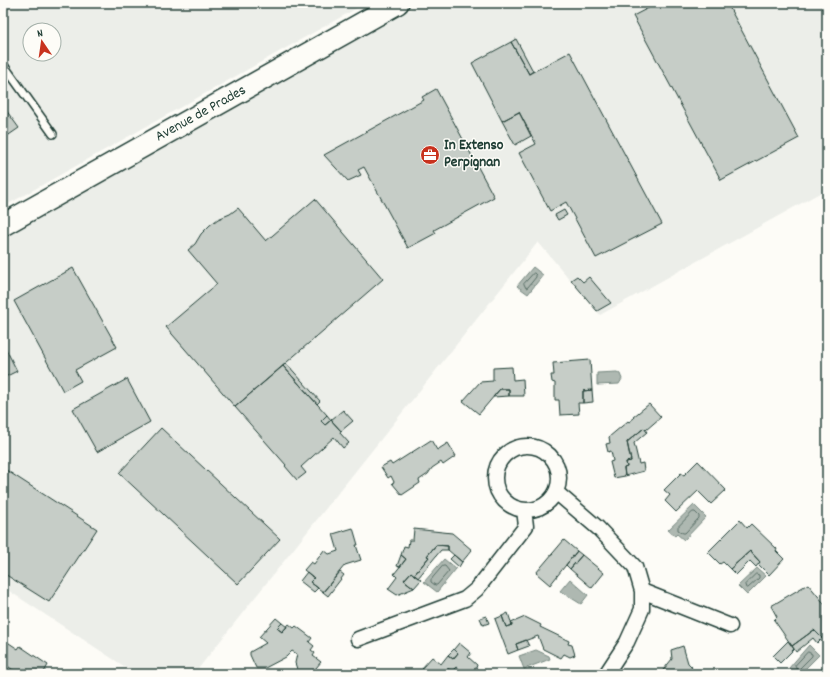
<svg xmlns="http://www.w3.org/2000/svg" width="830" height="677" font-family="Dekko,sans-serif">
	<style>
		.built { fill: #eceee9; fill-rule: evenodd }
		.water { fill: #aeb8b1; stroke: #75877f }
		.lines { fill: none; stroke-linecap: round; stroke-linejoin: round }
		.shore { stroke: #586e66; stroke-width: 1 }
		.building { fill: #c6cdc7; stroke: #1f3d34 }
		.lane-casing { stroke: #1f3d34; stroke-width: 10 }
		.street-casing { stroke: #1f3d34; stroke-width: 17 }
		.secondary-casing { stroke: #1f3d34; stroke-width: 24 }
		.lane { stroke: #fdfcf7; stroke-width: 7 }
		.street { stroke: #fdfcf7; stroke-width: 14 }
		.secondary { stroke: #fdfcf7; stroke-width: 21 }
		.labels { text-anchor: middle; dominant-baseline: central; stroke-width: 3; stroke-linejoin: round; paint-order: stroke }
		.street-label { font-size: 15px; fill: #1f3d34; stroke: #fdfcf7 }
		.poi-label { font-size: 15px; font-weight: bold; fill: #1f3d34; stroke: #fdfcf7; text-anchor: start }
	</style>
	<rect width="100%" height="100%" fill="#fdfcf7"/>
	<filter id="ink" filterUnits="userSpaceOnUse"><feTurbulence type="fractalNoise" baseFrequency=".025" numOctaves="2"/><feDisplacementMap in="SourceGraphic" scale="8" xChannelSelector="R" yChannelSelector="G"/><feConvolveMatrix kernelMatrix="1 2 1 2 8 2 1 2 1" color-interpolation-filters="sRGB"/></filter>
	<g filter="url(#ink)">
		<path class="built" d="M3 3H366L3 207ZM30 30H54V54H30Z
			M422 3H827V189L600 315 538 242 194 674H136L3 587V238Z"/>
		<path class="water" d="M533 267 543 275 528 294 517 286Z
			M617 372 620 374 622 379 619 384 597 385V373Z
			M694 505 706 517 684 540 677 534 675 536 668 530Z
			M444 559 456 569 437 592 424 582Z
			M757 568 766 576 747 595 738 586Z
			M570 579 588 595 581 604 560 591Z
			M809 645 819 655 800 674H796L789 668Z
			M536 650 549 656 550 659 524 669 519 656Z"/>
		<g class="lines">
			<path class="shore" d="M534 273 536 275V277L528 287 526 288 524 284Z
				M693 512H695L699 516V518L685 533H683L678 530V527Z
				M443 566H445L449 571 437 585H435L431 582V580Z
				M756 574 759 575V578L748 588H746L745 585Z
				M808 652 812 654V656L799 669 797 670 795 666Z"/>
		</g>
		<path class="building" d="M658 3H727L799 138 721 180 633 16Z
			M516 39 533 71 529 74 511 42Z
			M511 42 529 74 570 52 662 224 596 258 566 202 550 211 519 153 536 144 519 112 502 121 472 63Z
			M436 89 494 197 434 230 436 233 408 248 364 167 358 170 361 175 348 181 324 155 424 100 422 97Z
			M3 106 19 128 3 139Z
			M519 112 531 136 515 145 502 121Z
			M315 199 383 279 235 407 166 327 217 284 188 250 195 244 201 234 210 225 218 219 230 214 238 208 266 241Z
			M564 210 567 215 558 220 555 215Z
			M73 268 117 347 75 370 81 381 63 391 14 301Z
			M577 276 583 282 589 277 611 303 597 311 571 280Z
			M3 343 17 371 3 378Z
			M590 360 592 390 583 391V403H578L579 414 560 415 559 400H555V383L552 382 551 375H554L553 363Z
			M286 363 320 401 317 404 283 366Z
			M283 366 327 415 321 421 325 425 331 420 341 431 340 433 349 443 343 448 334 437 301 467 306 473 297 480 285 466 286 465 235 407Z
			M512 367 513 380 523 379 524 396H509V389H500L479 414 463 401 480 382 493 381V368Z
			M127 379 150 422 97 452 73 409Z
			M500 389H509V396L493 397Z
			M592 390 593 402 583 403V391Z
			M649 404 661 417 646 430 644 428 627 442 631 461 626 462 627 467 624 468 625 476 614 478 610 462 613 461 611 451 608 452 606 444 610 443 609 437 628 421 629 422 634 418 633 417Z
			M343 410 353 421 341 431 331 420Z
			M327 415 331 420 325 425 321 421Z
			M161 428 280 539 238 584 119 473Z
			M644 428 647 432 634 443 639 464 643 463 644 471 625 476 624 468 627 467 626 462 631 461 627 442Z
			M431 440 437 450 448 443 456 456 443 465 441 462 432 468 428 474 419 480 420 483 402 495 392 483 394 482 391 476 388 478 381 467 390 462 392 465Z
			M698 461 726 490 711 504 698 491 676 512 665 501 670 495 664 490 681 473 684 475Z
			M3 468 97 529 49 602 3 573Z
			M740 520 747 528 751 524 777 549 776 551 784 559 769 575 758 564 760 562 750 551 730 569 723 562 720 564 708 552Z
			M353 528 358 545H356L361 560 345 565 323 592 310 582 314 578 304 570 311 562 314 564 324 550 329 554 338 551 333 534Z
			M414 529 452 533 472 550 462 562 448 550V546L436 545 427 556 429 557 414 575 411 572 404 580 414 588 397 595 388 589 397 577 394 574 406 559 401 555 404 546 408 547 409 540H413Z
			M564 540 577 551 550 585 536 573Z
			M436 545 448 546V550H441L418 578 414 575 429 557 427 556Z
			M577 551 582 555 570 569 566 565Z
			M750 551 760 562 756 567 750 561 736 575 730 569Z
			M401 555 406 559 400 567 397 566Z
			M454 555 462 562 459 567 450 559Z
			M582 555 604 573 592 588 570 569Z
			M307 572 314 578 310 582 318 588 314 592 300 581Z
			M340 572 344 575 328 596 323 592Z
			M411 572 421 580 414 588 404 580Z
			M808 584 827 607V632L822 638 814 630 792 646 774 620 777 617 771 606Z
			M508 613 512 625 506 627 502 616Z
			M486 616 489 623 483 625 480 618Z
			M502 616 506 627 512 625 511 623 525 617 541 625 540 627 569 641 568 644 572 645 575 655 570 657 564 654 561 658 543 649 538 636 516 644 518 650 508 654 495 619Z
			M276 618 282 623 277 628 282 632 289 624 294 628 296 626 312 638 309 642 314 646 311 650 315 653 313 656 321 662 311 674H304L297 669 295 663 297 654 292 651 286 657 265 668H256L250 655V652L266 643 259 637Z
			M282 623 287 627 282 632 277 628Z
			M814 630 822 638 817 643 813 638 796 652 792 646Z
			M3 639 18 649 20 646 48 665 43 674H19L3 663Z
			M526 640 529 646 518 650 516 644Z
			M788 641 794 649 780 663 773 656Z
			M459 643 471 653 468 657 477 665 476 668 483 674H464L456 667 452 671 448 669 443 674H428L422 668 432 657 441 664 448 655 453 659 458 653 454 649Z
			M683 646 688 663 692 667 687 674H660L672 659 671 650Z
			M454 649 458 653 453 659 448 655Z
			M456 667 464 674H455L452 671Z
			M448 669 452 671 450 674H443Z"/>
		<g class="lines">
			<defs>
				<path id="lane" d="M3 64 53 134"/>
				<path id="street" d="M495 478a32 32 0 1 1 64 0a32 32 0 1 1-64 0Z
					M556 492 598 528 635 567 642 591V609L627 642 606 674
					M642 591 730 626
					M358 639 465 599 477 589 526 526 524 510"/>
				<path id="secondary" d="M3 225 398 3"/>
			</defs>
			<use href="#lane" class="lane-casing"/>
			<use href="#street" class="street-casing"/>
			<use href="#secondary" class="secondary-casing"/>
			<use href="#lane" class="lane"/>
			<use href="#street" class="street"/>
			<use href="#secondary" class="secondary"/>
		</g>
	</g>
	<defs>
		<symbol id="office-disc" viewBox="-11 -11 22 22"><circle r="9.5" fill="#c8321e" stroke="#fdfcf7"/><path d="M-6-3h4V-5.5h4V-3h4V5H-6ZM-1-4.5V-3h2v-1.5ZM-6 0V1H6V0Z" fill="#fff"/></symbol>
	</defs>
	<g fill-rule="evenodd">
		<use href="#office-disc" x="419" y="144" width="22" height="22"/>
	</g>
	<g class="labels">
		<g class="street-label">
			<text transform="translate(201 114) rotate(-29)">Avenue de Prades</text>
		</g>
		<g class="poi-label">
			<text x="444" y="146">In Extenso<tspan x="444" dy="17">Perpignan</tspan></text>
		</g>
	</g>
	<rect width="830" height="677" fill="none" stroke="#fdfcf7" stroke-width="16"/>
	<rect x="8" y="8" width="814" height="661" fill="none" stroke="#1f3d34" stroke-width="1.5" filter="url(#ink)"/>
	<g transform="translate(42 42) rotate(347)"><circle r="19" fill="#fdfcf7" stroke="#a4b0a9"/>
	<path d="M0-3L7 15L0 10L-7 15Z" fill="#c8321e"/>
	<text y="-6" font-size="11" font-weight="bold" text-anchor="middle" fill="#1f3d34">N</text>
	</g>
</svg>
